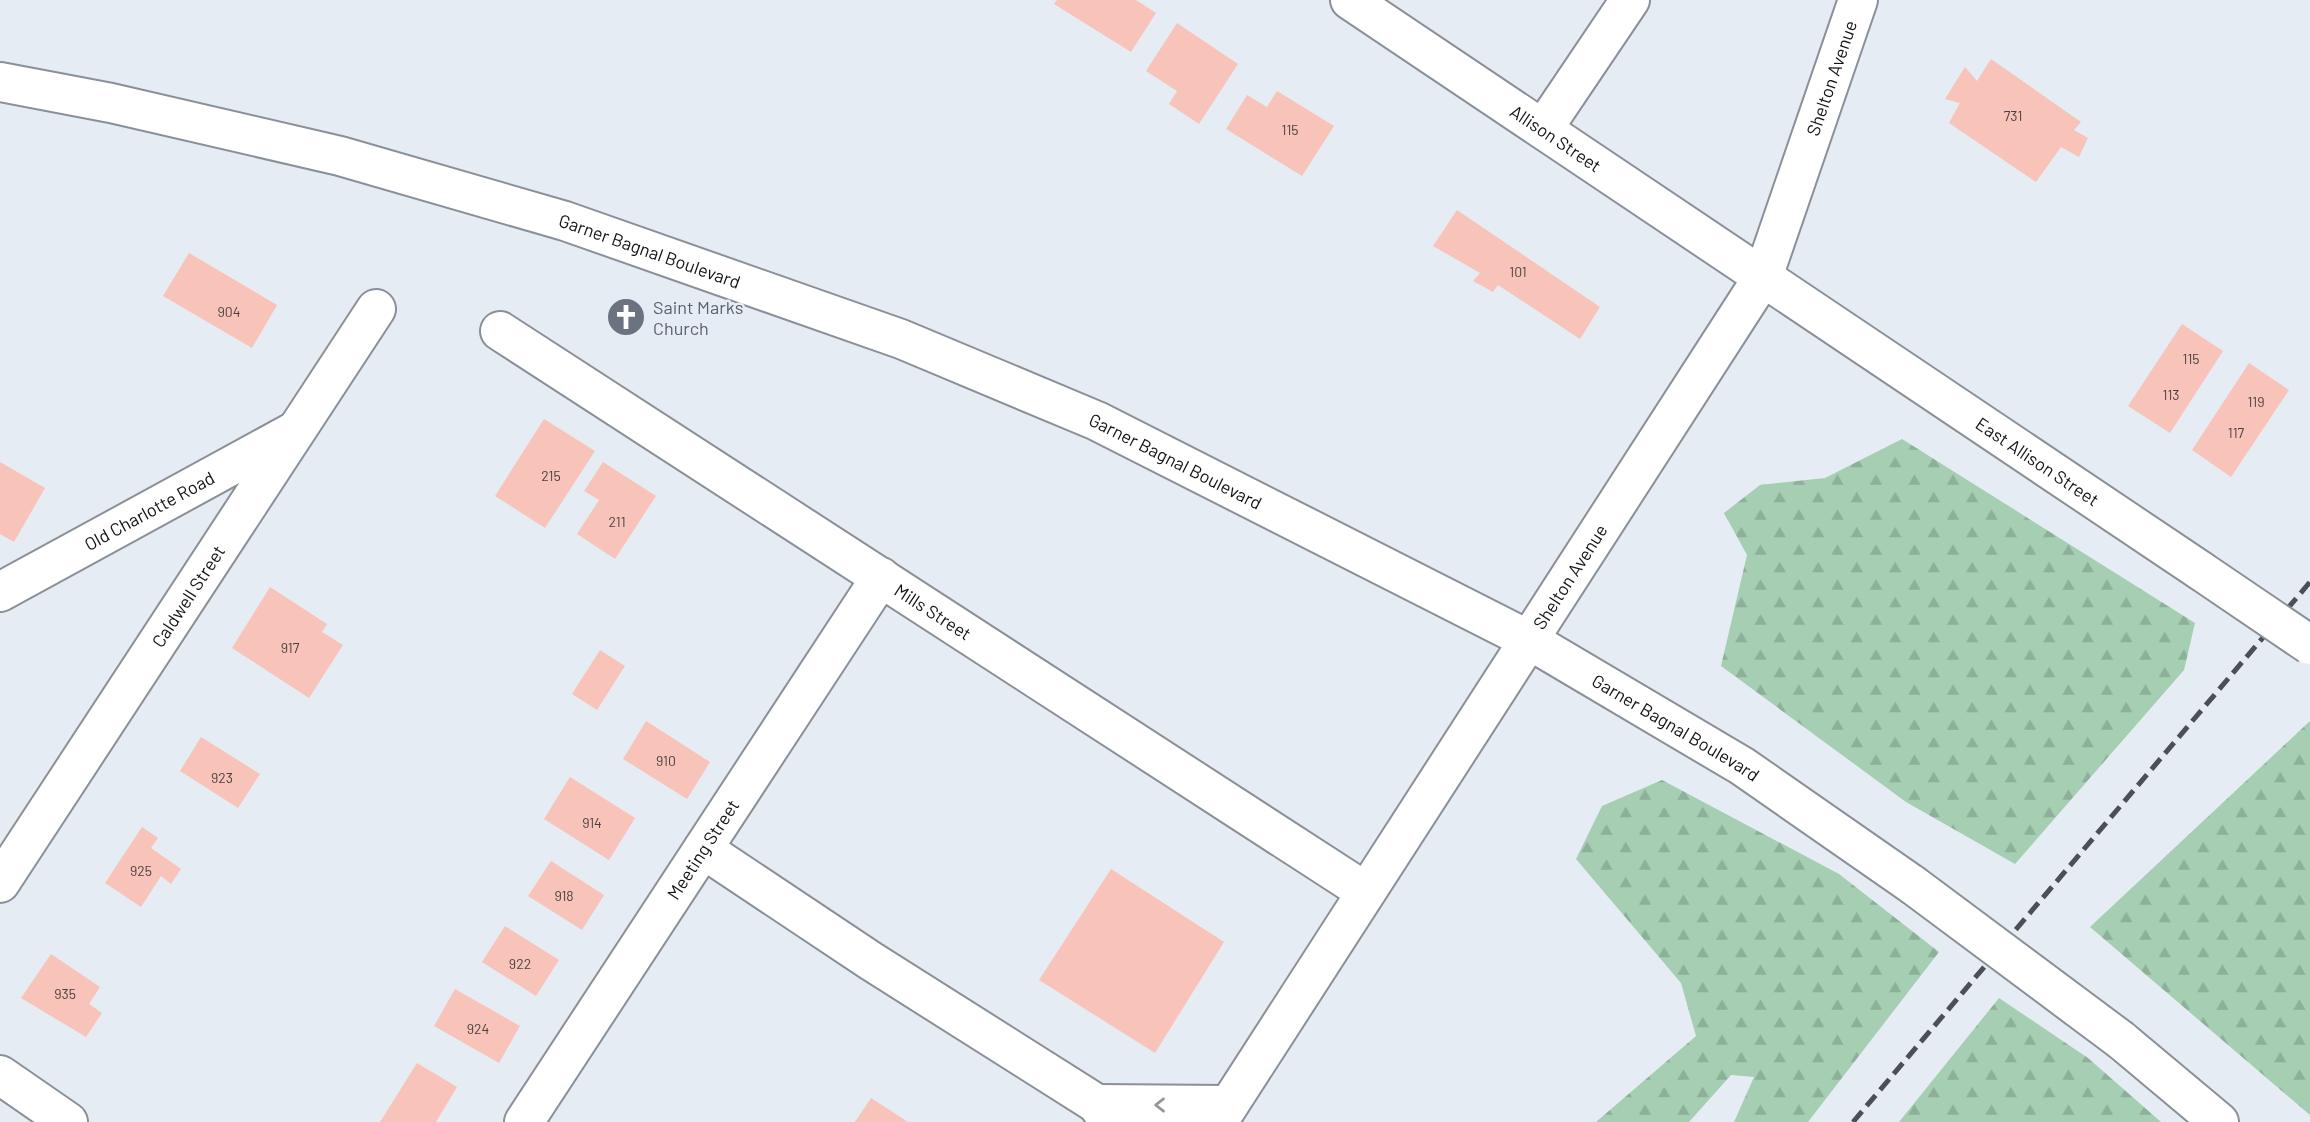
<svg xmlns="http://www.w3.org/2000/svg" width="2310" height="1122" font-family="Barlow,sans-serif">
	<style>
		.forest { fill: url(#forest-firs) }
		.building { fill: #f8c3b8 }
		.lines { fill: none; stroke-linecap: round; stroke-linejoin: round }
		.minor-casing { stroke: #8a9097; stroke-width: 42 }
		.major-casing { stroke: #8a9097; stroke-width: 42 }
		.highway-casing { stroke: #8a9097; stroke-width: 42 }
		.minor { stroke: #fff; stroke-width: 38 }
		.major { stroke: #fff; stroke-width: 38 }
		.highway { stroke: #fff; stroke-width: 38 }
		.rail { stroke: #4c4f54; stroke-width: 5; stroke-dasharray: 14 7; stroke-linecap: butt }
		.minor-bridge-casing { stroke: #8a9097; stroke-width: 42; stroke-linecap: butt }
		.highway-bridge-casing { stroke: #8a9097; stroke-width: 42; stroke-linecap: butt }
		.minor-bridge { stroke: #fff; stroke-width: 38 }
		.highway-bridge { stroke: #fff; stroke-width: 38 }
		.oneway { stroke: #949596 }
		.labels { text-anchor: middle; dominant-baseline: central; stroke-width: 5; stroke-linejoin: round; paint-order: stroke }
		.number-label { font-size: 14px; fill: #4b3f3e }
		.street-label { font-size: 18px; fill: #111316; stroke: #e6ecf4 }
		.worship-label { font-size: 18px; fill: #5b616d; stroke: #e6ecf4; text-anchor: start }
	</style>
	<defs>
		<pattern id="forest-firs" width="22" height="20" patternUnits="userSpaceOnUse" patternTransform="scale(1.75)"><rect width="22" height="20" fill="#a5ceb2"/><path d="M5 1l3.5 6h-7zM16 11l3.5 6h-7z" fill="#8db098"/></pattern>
	</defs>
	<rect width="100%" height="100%" fill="#e6ecf4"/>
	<path class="forest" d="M1902 439 2195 623 2184 670 2015 864 1906 802 1721 666 1747 555 1724 513 1760 485 1825 478Z
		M2310 721V1115L2090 927Z
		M1662 780 1839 874 1939 952 1808 1122H1734L1754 1077 1731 1075 1689 1122H1596L1696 1036 1681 983 1576 859 1602 806Z
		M1999 998 2088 1058 2161 1122H1899Z"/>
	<path class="building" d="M1057 0H1136L1156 13 1131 52 1054 4Z
		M1177 23 1238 64 1199 124 1169 104 1177 91 1146 71Z
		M1991 59 2081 122 2074 130 2088 138 2079 157 2061 147 2036 182 1949 123 1960 103 1945 99 1965 67 1977 81Z
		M1277 91 1334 126 1302 176 1226 129 1247 95 1267 107Z
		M1457 210 1600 307 1580 339 1498 285 1493 292 1473 281 1480 273 1433 246Z
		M189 253 277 305 252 348 163 296Z
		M2182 324 2223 351 2170 433 2128 406Z
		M2249 363 2289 390 2231 477 2192 450Z
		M544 419 595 451 545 528 495 496Z
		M0 462 45 488 14 542 0 534Z
		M603 462 656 496 615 559 577 534 599 500 584 491Z
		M270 587 327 624 322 632 343 645 309 698 232 648Z
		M600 650 625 666 597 710 572 694Z
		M646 721 710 762 687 799 623 759Z
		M201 737 260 774 238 808 180 771Z
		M570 777 635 818 609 860 544 819Z
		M142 827 158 838 151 848 181 869 171 884 161 876 141 907 105 883Z
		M551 861 604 895 582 930 528 896Z
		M1111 869 1224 942 1155 1053 1039 980Z
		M505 926 559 960 536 996 482 962Z
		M51 954 100 987 89 1004 102 1013 86 1037 21 998Z
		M455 989 520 1026 499 1063 434 1026Z
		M417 1063 457 1087 436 1122H380Z
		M871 1098 908 1122H855Z"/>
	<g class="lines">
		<defs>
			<g id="minor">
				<path id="s1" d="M1350 0 2201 571"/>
				<path d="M1543 129 1630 0"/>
				<path id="s2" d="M500 331 1366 892"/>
				<path id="s3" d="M0 592 293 432"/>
				<path d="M703 849 871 961 1097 1104"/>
				<path id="s4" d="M0 883 376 309"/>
				<path d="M0 1075 68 1122"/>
				<path id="s5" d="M524 1122 881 577"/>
				<path d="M1109 1122 1097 1104 1228 1105"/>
			</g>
			<g id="major">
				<path id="s6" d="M1218 1122 1763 277 1858 0"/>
			</g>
			<g id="highway">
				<path id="s7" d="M0 82 111 103 340 156 565 221 901 339 1097 421 1529 640 1742 766 1913 885"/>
				<path d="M2121 1040 2219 1122"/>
			</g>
		</defs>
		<use href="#minor" class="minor-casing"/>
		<use href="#major" class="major-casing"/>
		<use href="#highway" class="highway-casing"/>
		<use href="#minor" class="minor"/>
		<use href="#major" class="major"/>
		<use href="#highway" class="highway"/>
		<path class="rail" d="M1853 1122 2310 582"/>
		<defs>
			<path id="minor-bridge" d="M2201 571 2310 645"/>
			<path id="highway-bridge" d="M1913 885 2121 1040"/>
		</defs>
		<use href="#minor-bridge" class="minor-bridge-casing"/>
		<use href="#highway-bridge" class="highway-bridge-casing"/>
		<use href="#minor-bridge" class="minor-bridge"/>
		<use href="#highway-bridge" class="highway-bridge"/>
	</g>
	<defs><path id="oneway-chevron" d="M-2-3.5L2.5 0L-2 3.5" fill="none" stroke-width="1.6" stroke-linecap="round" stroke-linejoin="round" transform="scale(1.75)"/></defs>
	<use class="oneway" href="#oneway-chevron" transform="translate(1160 1105) rotate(-180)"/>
	<defs>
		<symbol id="church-disc" viewBox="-11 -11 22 22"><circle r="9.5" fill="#6b7280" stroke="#e6ecf4"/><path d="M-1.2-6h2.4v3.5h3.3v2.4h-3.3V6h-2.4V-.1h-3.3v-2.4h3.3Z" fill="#fff"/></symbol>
	</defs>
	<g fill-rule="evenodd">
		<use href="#church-disc" x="604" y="295" width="44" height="44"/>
	</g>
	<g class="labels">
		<g class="number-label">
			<text x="2013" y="115">731</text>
			<text x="1290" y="129">115</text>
			<text x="1518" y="271">101</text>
			<text x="229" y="311">904</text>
			<text x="2191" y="358">115</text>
			<text x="2171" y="394">113</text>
			<text x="2256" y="401">119</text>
			<text x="2236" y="432">117</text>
			<text x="551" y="475">215</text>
			<text x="617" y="521">211</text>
			<text x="290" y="647">917</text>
			<text x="666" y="760">910</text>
			<text x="222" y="777">923</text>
			<text x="592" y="822">914</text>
			<text x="141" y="870">925</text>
			<text x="564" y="895">918</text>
			<text x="520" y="963">922</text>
			<text x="65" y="993">935</text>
			<text x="478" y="1028">924</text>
		</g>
		<g class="street-label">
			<text stroke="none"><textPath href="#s6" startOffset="1216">Shelton Avenue</textPath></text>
			<text stroke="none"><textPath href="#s1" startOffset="248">Allison Street</textPath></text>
			<text stroke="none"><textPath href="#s7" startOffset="672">Garner Bagnal Boulevard</textPath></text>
			<text stroke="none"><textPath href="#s7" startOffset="1239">Garner Bagnal Boulevard</textPath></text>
			<text stroke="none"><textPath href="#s1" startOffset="828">East Allison Street</textPath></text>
			<text stroke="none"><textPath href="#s3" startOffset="170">Old Charlotte Road</textPath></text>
			<text stroke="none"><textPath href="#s6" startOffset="649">Shelton Avenue</textPath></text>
			<text stroke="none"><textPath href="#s4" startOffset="343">Caldwell Street</textPath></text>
			<text stroke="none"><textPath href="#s2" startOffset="516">Mills Street</textPath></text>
			<text stroke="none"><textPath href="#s7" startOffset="1806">Garner Bagnal Boulevard</textPath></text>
			<text stroke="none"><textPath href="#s5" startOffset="326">Meeting Street</textPath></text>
		</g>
		<g class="worship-label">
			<text x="653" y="307">Saint Marks<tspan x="653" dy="21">Church</tspan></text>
		</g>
	</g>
</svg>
